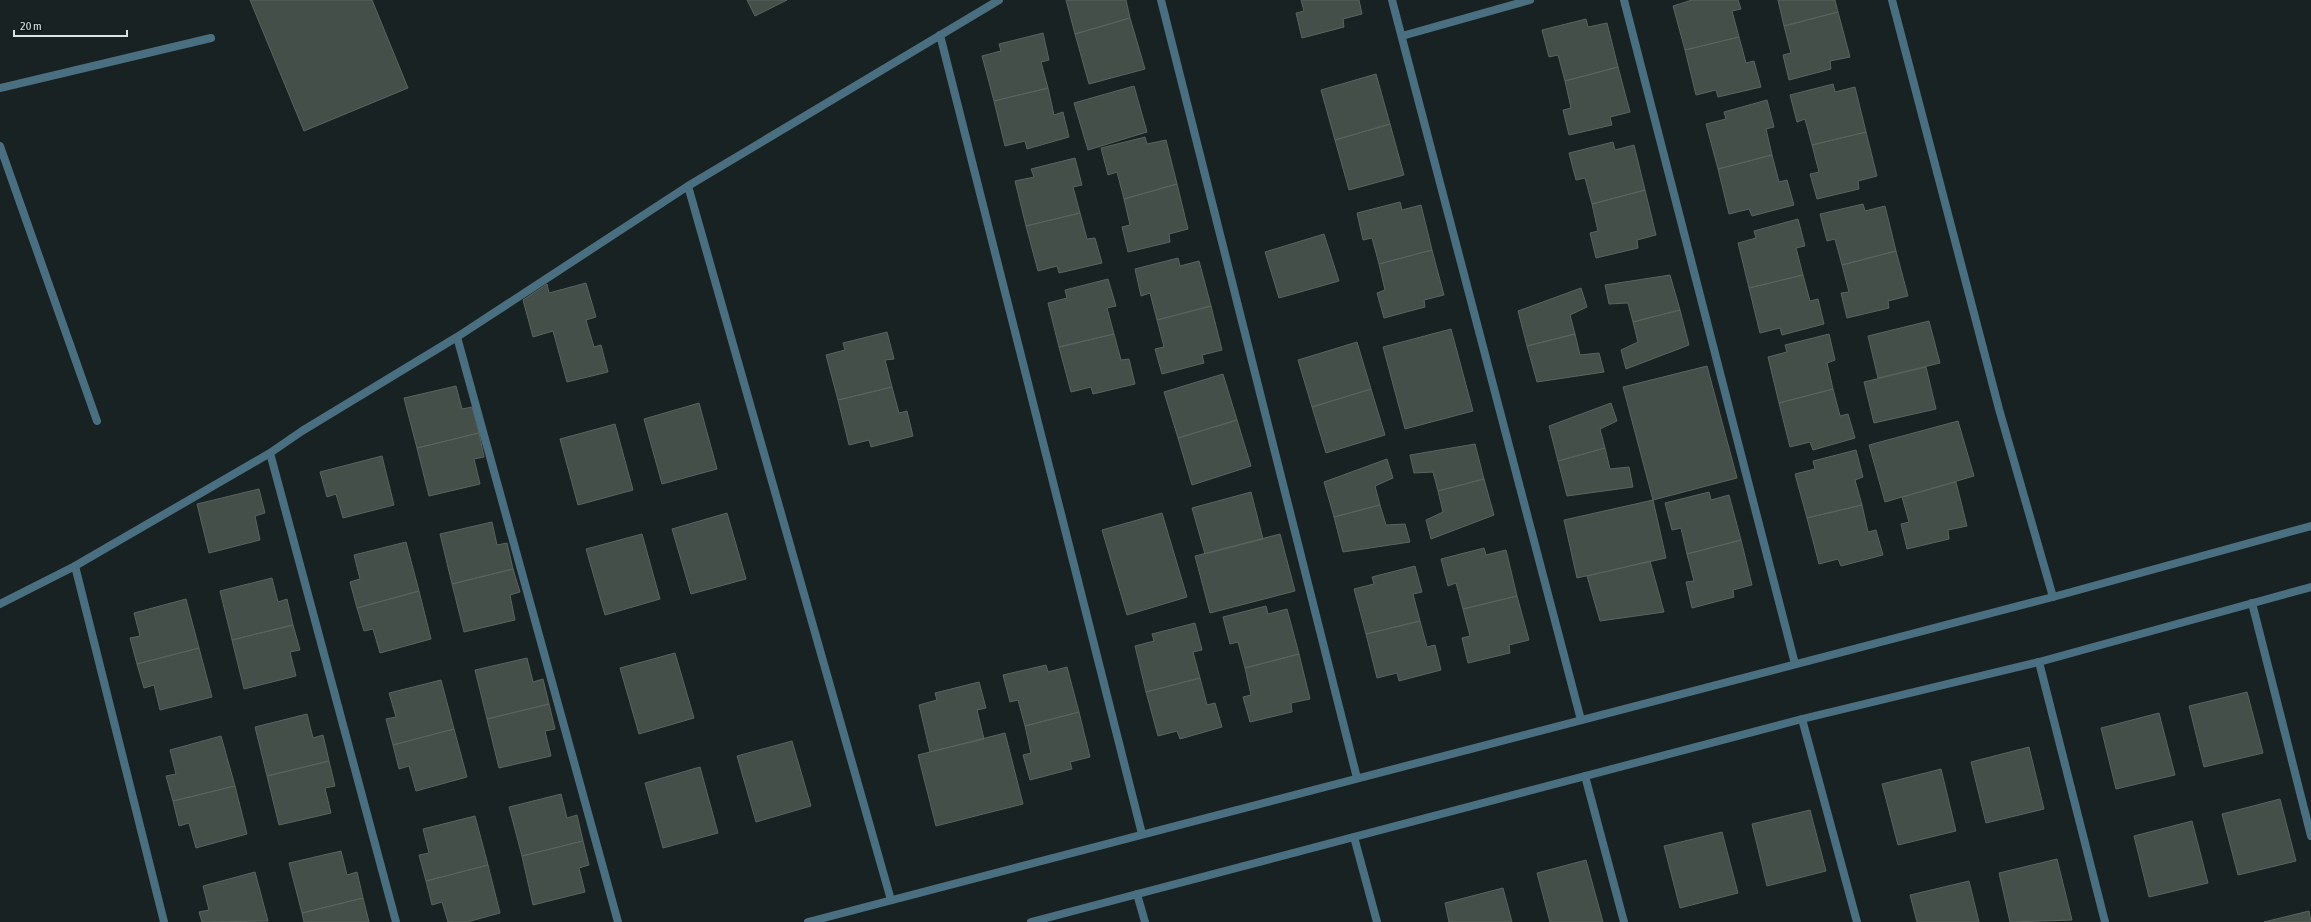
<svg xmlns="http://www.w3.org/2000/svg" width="2311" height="922" font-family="'Asap Condensed',sans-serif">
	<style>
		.building { fill: #454f4a; stroke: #5a645f }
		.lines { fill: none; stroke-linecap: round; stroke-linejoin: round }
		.service { stroke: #4a6f80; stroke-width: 8 }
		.minor { stroke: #4a6f80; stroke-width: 8 }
		.tertiary { stroke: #4a6f80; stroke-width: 8 }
	</style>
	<rect width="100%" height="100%" fill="#182222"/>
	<path class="building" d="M250 0H372L408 88 304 131Z
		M747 0H787L755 16Z
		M1066 0H1126L1130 18 1075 34Z
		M1301 0H1359L1362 14 1343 19 1344 27 1302 38 1296 13 1304 11Z
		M1738 0 1741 9 1732 11 1739 37 1685 50 1673 6 1692 0Z
		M1778 0H1835L1838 12 1784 26Z
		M1838 12 1850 57 1830 61 1831 69 1789 80 1783 55 1791 53 1784 26Z
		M1130 18 1145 69 1089 84 1075 34Z
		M1586 19 1588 27 1607 23 1618 67 1565 81 1558 55 1549 57 1542 30Z
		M1043 33 1049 60 1041 62 1048 88 994 101 982 56 1001 51 999 44Z
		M1739 37 1746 63 1754 61 1761 87 1718 97 1716 90 1696 95 1685 50Z
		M1618 67 1630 112 1610 117 1612 125 1569 135 1563 110 1571 108 1565 81Z
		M1376 74 1390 124 1335 140 1321 90Z
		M1833 84 1835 92 1855 87 1866 132 1812 145 1805 119 1797 122 1790 95Z
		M1134 86 1147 132 1088 150 1074 103Z
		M1048 88 1054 115 1063 112 1069 137 1027 149 1025 141 1005 146 994 101Z
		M1767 100 1774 127 1766 129 1772 155 1718 169 1706 124 1726 119 1724 112Z
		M1390 124 1404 175 1349 190 1335 140Z
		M1866 132 1877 176 1858 181 1859 189 1817 199 1810 174 1819 172 1812 145Z
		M1145 137 1147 144 1166 140 1177 184 1124 199 1117 172 1108 175 1101 148Z
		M1613 142 1615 150 1634 145 1645 190 1592 204 1585 178 1576 180 1569 153Z
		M1772 155 1779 182 1787 180 1794 205 1752 216 1749 209 1729 214 1718 169Z
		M1075 158 1082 185 1073 187 1080 213 1026 226 1015 181 1034 177 1031 169Z
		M1177 184 1188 229 1169 234 1170 242 1128 252 1122 227 1130 225 1124 199Z
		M1645 190 1656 235 1637 240 1638 248 1596 258 1590 233 1598 231 1592 204Z
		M1400 202 1402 210 1421 205 1432 250 1379 264 1372 238 1363 240 1357 213Z
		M1863 204 1865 211 1885 206 1896 251 1842 265 1835 239 1827 241 1820 214Z
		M1080 213 1087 239 1095 238 1102 263 1059 273 1057 266 1038 271 1026 226Z
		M1798 219 1805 246 1796 248 1803 275 1749 288 1738 243 1756 238 1754 231Z
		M1324 234 1339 281 1279 298 1265 252Z
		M1432 250 1444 295 1424 300 1425 307 1384 318 1377 293 1385 290 1379 264Z
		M1896 251 1908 296 1888 301 1889 308 1847 318 1841 293 1849 292 1842 265Z
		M1178 258 1180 266 1199 261 1211 306 1157 320 1150 293 1141 296 1135 269Z
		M1670 275 1680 310 1633 322 1628 303 1609 304 1605 285Z
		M1803 275 1810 301 1818 299 1824 324 1782 335 1780 328 1760 333 1749 288Z
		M1108 279 1116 306 1107 308 1114 334 1059 347 1048 303 1067 298 1065 290Z
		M586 283 596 317 586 320 594 347 601 345 608 372 567 382 553 331 533 337 523 300 547 284 549 293Z
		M1581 288 1587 307 1570 315 1575 334 1527 346 1518 311Z
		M1211 306 1222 350 1202 355 1204 363 1162 374 1155 349 1164 347 1157 320Z
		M1680 310 1689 345 1626 369 1621 350 1638 342 1633 322Z
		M1929 321 1940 363 1878 378 1868 336Z
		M1451 329 1473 411 1405 429 1383 347Z
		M887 332 894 359 885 360 892 387 838 400 826 355 845 350 843 343Z
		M1114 334 1121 360 1129 359 1135 384 1093 394 1091 387 1071 392 1059 347Z
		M1575 334 1580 355 1599 353 1604 372 1537 382 1527 346Z
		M1829 334 1835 360 1827 363 1833 389 1779 403 1768 357 1787 352 1785 345Z
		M1357 342 1371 389 1312 407 1298 360Z
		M1707 366 1737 478 1653 500 1623 387Z
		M1926 367 1936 409 1874 423 1864 382Z
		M1223 374 1237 420 1178 438 1164 392Z
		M456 386 462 409 472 407 479 433 417 448 404 398Z
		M892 387 899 413 907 411 913 436 871 447 869 440 849 445 838 400Z
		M1371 389 1385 435 1326 453 1312 407Z
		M1833 389 1840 416 1848 414 1855 438 1813 450 1810 442 1790 447 1779 403Z
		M699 403 717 469 662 484 644 419Z
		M1611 403 1617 421 1600 429 1605 448 1558 461 1549 426Z
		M1237 420 1251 466 1192 485 1178 438Z
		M1958 421 1974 476 1885 502 1869 445Z
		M615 424 633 490 578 505 560 439Z
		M479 433 484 457 474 459 480 484 429 496 417 448Z
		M1475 444 1484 479 1438 491 1433 472 1414 473 1410 455Z
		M1605 448 1610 469 1629 467 1633 487 1567 496 1558 461Z
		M1856 450 1863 477 1855 480 1862 505 1807 518 1795 474 1815 469 1813 461Z
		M382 456 394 505 343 518 336 494 327 497 320 472Z
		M1387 459 1393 478 1375 486 1380 505 1334 517 1324 482Z
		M1484 479 1494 515 1431 539 1426 520 1443 512 1438 491Z
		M1956 482 1967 526 1948 530 1949 539 1907 549 1901 524 1909 522 1902 497Z
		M259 489 265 513 255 516 260 540 209 553 197 504Z
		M1251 492 1263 539 1205 554 1192 508Z
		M1709 492 1711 500 1729 495 1741 540 1687 554 1681 528 1672 530 1665 503Z
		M1653 500 1666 558 1577 578 1564 520Z
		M1380 505 1386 525 1405 524 1410 542 1343 552 1334 517Z
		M1862 505 1868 532 1876 530 1883 555 1841 566 1838 559 1819 564 1807 518Z
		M727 513 746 579 691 594 672 529Z
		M1162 513 1187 597 1127 615 1102 530Z
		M492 522 497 545 507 543 513 569 452 584 440 534Z
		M642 534 660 599 605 615 586 549Z
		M1280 534 1295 591 1210 613 1195 556Z
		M1741 540 1752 585 1733 590 1734 597 1692 608 1686 582 1694 581 1687 554Z
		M406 542 419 591 357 608 350 582 360 579 354 555Z
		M1484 548 1486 555 1506 550 1517 596 1463 609 1456 583 1448 586 1441 559Z
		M1650 561 1664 612 1600 621 1587 576Z
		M1415 566 1422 592 1413 594 1420 621 1366 634 1354 589 1374 584 1372 577Z
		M513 569 520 592 510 595 515 620 464 632 452 584Z
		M272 578 278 602 287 599 293 625 232 640 220 591Z
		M419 591 431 639 380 653 373 629 364 631 357 608Z
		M1517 596 1529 640 1509 645 1510 653 1468 663 1462 638 1470 636 1463 609Z
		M186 599 199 648 137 664 130 638 140 636 134 613Z
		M1266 606 1268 614 1287 609 1299 654 1245 668 1238 642 1230 644 1223 617Z
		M1420 621 1427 647 1435 645 1441 670 1399 681 1397 673 1377 678 1366 634Z
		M1195 623 1202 650 1193 652 1200 678 1146 692 1135 646 1154 641 1152 634Z
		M293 625 300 650 290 652 296 676 244 689 232 640Z
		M199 648 212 697 160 710 154 685 144 688 137 664Z
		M675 653 694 718 639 734 620 668Z
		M1299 654 1310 699 1291 703 1292 712 1250 722 1243 697 1251 695 1245 668Z
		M527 658 533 682 543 679 549 704 487 719 475 670Z
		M1046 665 1048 672 1067 667 1079 712 1025 726 1018 700 1010 702 1003 675Z
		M1200 678 1207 705 1215 703 1222 727 1180 739 1177 731 1158 736 1146 692Z
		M441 680 454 729 393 745 386 719 396 717 389 693Z
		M979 682 986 708 977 710 984 739 930 752 919 705 937 700 935 693Z
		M2247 692 2263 753 2204 767 2189 706Z
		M549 704 555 729 545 731 551 756 499 768 487 719Z
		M1079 712 1090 757 1070 762 1072 769 1030 780 1023 755 1031 753 1025 726Z
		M2159 713 2175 775 2116 789 2101 728Z
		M307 714 313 738 323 735 329 761 267 776 255 727Z
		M454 729 467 777 416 791 409 766 399 769 393 745Z
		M1005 733 1023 804 936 826 918 755Z
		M221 736 235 786 173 801 166 776 176 774 170 750Z
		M792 741 811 806 756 822 737 756Z
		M2029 747 2044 809 1986 823 1971 762Z
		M329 761 335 786 325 788 331 813 279 825 267 776Z
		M700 767 718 833 663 848 645 783Z
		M1941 769 1956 831 1898 845 1882 784Z
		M235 786 247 834 196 848 189 823 179 826 173 801Z
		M561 794 567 818 577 815 583 841 522 856 509 807Z
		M2280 799 2296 861 2238 875 2222 814Z
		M1810 810 1826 871 1767 886 1752 824Z
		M475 816 488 865 426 881 419 855 429 853 423 829Z
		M2192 821 2208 883 2149 897 2134 836Z
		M1722 832 1738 893 1680 908 1664 846Z
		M583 841 589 865 579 868 585 892 533 905 522 856Z
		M341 851 347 875 357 872 363 898 302 913 289 863Z
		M2057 859 2072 920 2010 922 1999 873Z
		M1586 860 1603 922H1550L1537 873Z
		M488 865 500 913 467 922H448L442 902 432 905 426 881Z
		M255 872 268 921 202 922 199 912 209 910 203 886Z
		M1969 881 1979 922H1917L1910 895Z
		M1503 888 1512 922H1449L1445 903Z
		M363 898 369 922H304L302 913Z
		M2309 911 2311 922H2264Z"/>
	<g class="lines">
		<path class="service" d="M0 88 211 38
			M0 146 97 421"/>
		<path class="minor" d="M1161 0 1357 778
			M1392 0 1581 720
			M1624 0 1795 664
			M1892 0 1999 409 2053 597
			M940 35 1142 834
			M1402 36 1530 0
			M688 186 891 900
			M457 337 618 922
			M270 453 396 922
			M75 566 164 922
			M2252 603 2311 836
			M0 604 75 566 270 453 302 431 457 337 688 186 999 0
			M2039 662 2105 922
			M1802 719 1857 922
			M1585 776 1624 922
			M1354 837 1377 922
			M1137 894 1145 922"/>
		<path class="tertiary" d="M808 922 2053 597 2311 526
			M1031 922 1802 719 2039 662 2311 587"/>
	</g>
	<path d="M14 30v6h113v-6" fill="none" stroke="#dae1e1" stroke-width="2"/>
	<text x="20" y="30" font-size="12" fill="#dae1e1" stroke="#0f1919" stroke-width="3" paint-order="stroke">20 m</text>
</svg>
